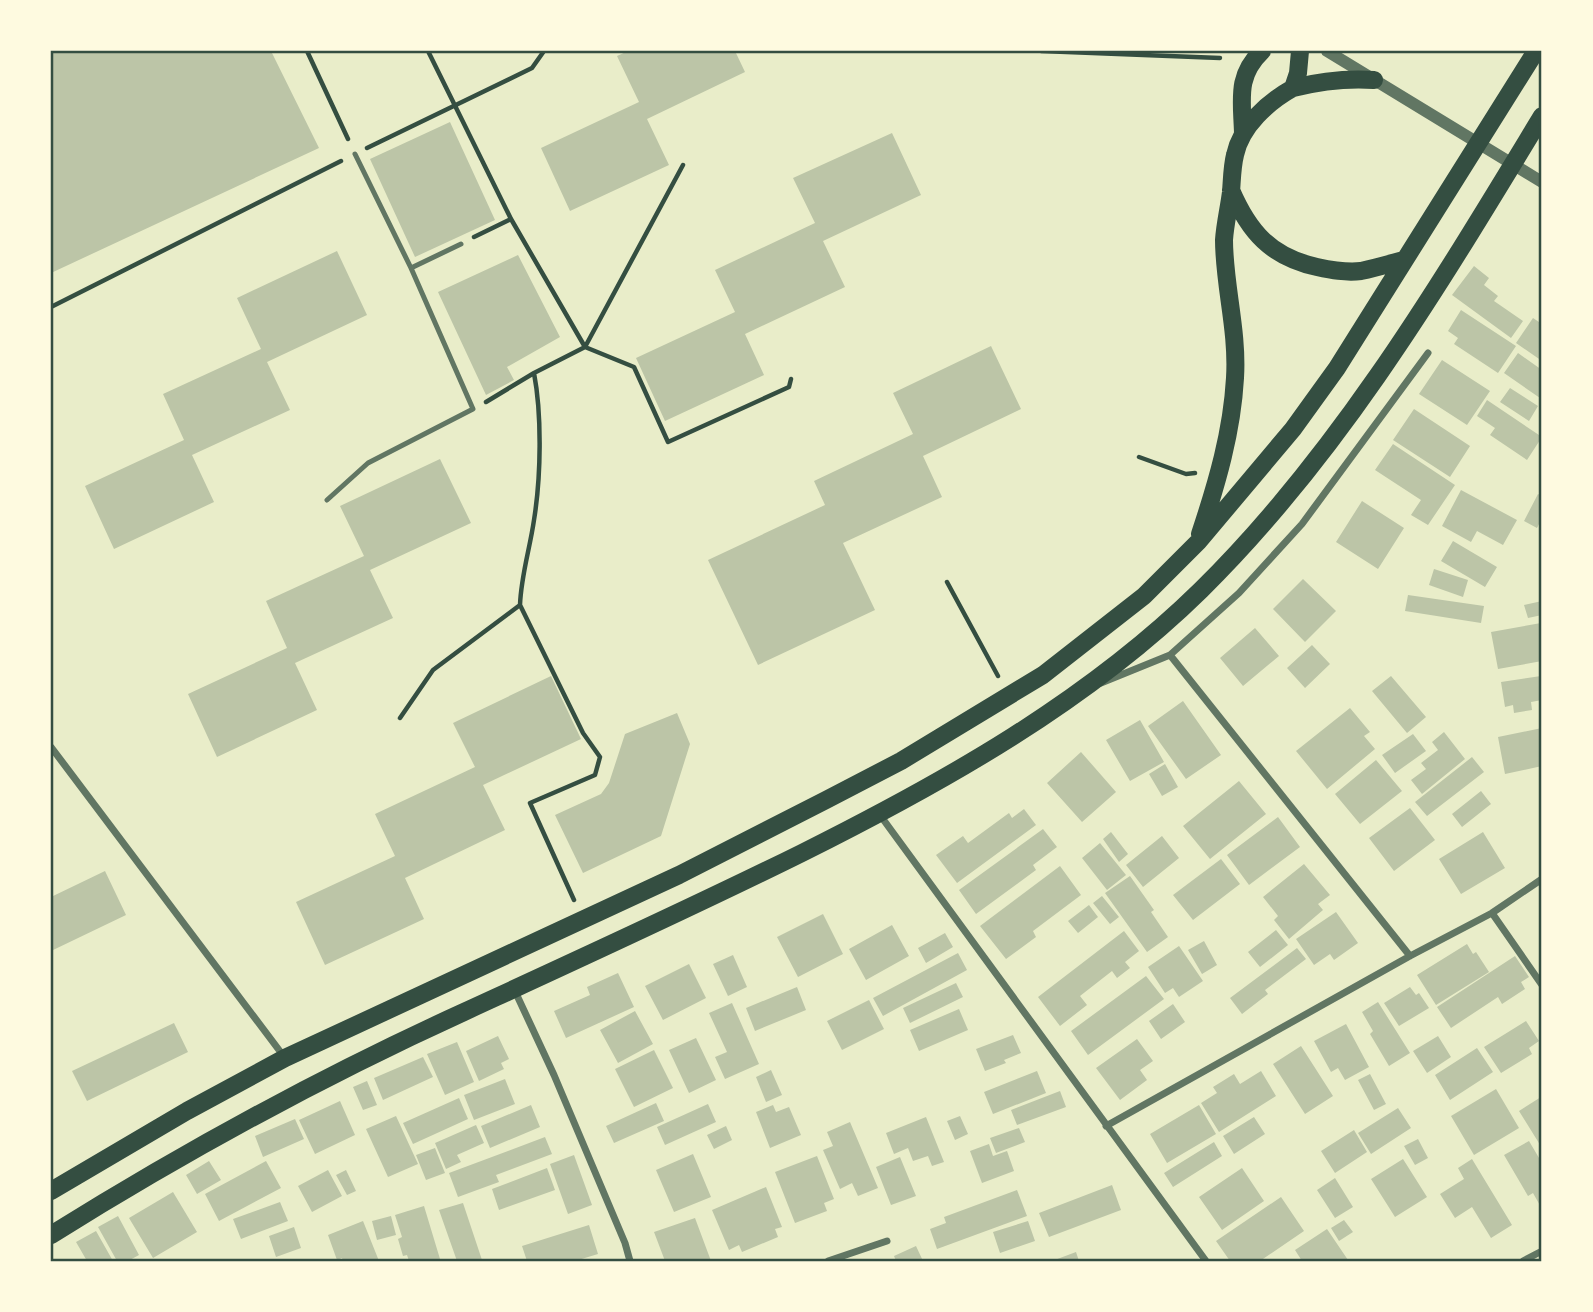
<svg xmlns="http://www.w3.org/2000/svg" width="1593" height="1312" font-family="Barlow,sans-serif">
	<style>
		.building { fill: #bcc5a7 }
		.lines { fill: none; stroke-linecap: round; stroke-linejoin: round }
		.path { stroke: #344e41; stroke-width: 4.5 }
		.service { stroke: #617663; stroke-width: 5 }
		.minor { stroke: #617663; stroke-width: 7 }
		.tertiary { stroke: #617663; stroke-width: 12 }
		.primary { stroke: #344e41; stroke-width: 18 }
		.neatline { fill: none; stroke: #344e41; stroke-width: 2.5 }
	</style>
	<rect width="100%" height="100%" fill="#e9edc9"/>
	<path class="building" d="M51 51H271L319 148 51 273Z
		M628 51H735L745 72 647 119 669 165 570 211 541 148 639 102 617 56Z
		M450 122 495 220 415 257 370 159Z
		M892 133 921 195 823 241 845 287 745 334 764 375 665 421 636 358 735 312 715 270 815 223 793 178Z
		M337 251 367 315 267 362 290 410 192 455 214 502 114 549 85 486 184 440 163 394 261 349 237 298Z
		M518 255 560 337 507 367 514 380 486 395 438 292Z
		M1474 266 1489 278 1484 285 1498 296 1494 301 1523 321 1511 338 1452 295Z
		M1461 310 1516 346 1498 373 1454 344 1458 338 1448 331Z
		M1533 318 1542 324V361L1516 343Z
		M991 346 1021 409 923 456 942 497 843 543 875 610 758 665 708 560 825 505 814 481 913 434 893 393Z
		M1518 353 1542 370V394L1540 398 1504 373Z
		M1442 360 1490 391 1467 425 1419 394Z
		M1510 388 1538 406 1529 421 1500 402Z
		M1487 400 1542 437 1527 460 1490 435 1495 428 1477 416Z
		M1414 409 1470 446 1450 477 1393 440Z
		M1393 444 1455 485 1428 525 1411 515 1421 500 1375 470Z
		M440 459 471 523 370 570 393 618 295 663 317 710 217 757 188 694 287 648 266 601 364 556 340 506Z
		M1461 490 1517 520 1503 545 1477 531 1471 542 1442 526Z
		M1538 494 1542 496V518L1537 528 1524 521Z
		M1362 501 1404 528 1378 569 1336 542Z
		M1453 541 1497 567 1485 587 1441 561Z
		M1434 569 1468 580 1463 597 1429 585Z
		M1303 579 1336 611 1305 642 1273 609Z
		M1408 595 1484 606 1481 623 1405 611Z
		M1542 601V615L1528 618 1524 605Z
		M1541 623 1542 661 1498 669 1491 632Z
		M1255 628 1279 656 1243 686 1220 658Z
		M1312 645 1330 664 1305 688 1287 668Z
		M551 676 581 739 483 785 505 830 405 878 424 919 325 965 296 902 395 856 375 814 475 767 453 723Z
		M1391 676 1426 717 1407 733 1372 691Z
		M1541 676 1542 700 1531 702 1532 710 1514 713 1513 705 1505 707 1501 682Z
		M1183 701 1221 755 1186 779 1148 726Z
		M1350 708 1370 732 1364 736 1375 749 1327 789 1296 751Z
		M677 713 690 744 661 836 583 873 555 815 601 794 609 783 625 734Z
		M1140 720 1164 762 1130 781 1106 740Z
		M1542 728V766L1505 774 1498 737Z
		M1444 732 1465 759 1422 794 1411 780 1426 769 1421 763 1438 750 1432 742Z
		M1413 734 1426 751 1395 773 1382 755Z
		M1081 752 1116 792 1082 822 1047 783Z
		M1472 757 1484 772 1427 816 1415 802Z
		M1376 760 1402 791 1360 824 1335 794Z
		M1165 764 1178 787 1162 796 1149 774Z
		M1239 781 1266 814 1210 859 1183 826Z
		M1481 791 1491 804 1462 827 1452 814Z
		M1410 808 1435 840 1394 871 1369 838Z
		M1024 809 1036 825 957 883 936 855 963 836 968 843 1009 813 1012 818Z
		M1278 817 1300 847 1249 885 1227 855Z
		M1043 829 1057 847 1033 865 1036 870 976 914 959 890Z
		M1111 832 1128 854 1119 862 1103 839Z
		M1483 832 1505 868 1461 894 1439 859Z
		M1162 836 1179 858 1143 887 1126 865Z
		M1100 843 1126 875 1107 890 1082 858Z
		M1221 859 1240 884 1193 920 1173 895Z
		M1304 864 1330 895 1318 904 1323 910 1289 939 1274 920 1278 916 1263 897Z
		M1060 866 1081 895 1033 931 1036 937 1006 959 980 926Z
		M105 871 126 915 51 951V897Z
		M1130 876 1154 910 1151 912 1168 937 1147 952 1105 893Z
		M1102 896 1119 917 1110 924 1093 903Z
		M1089 905 1098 917 1078 933 1068 921Z
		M1336 912 1358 943 1334 960 1330 954 1314 965 1296 939Z
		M823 914 843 954 798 977 777 937Z
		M892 925 909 956 866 980 849 949Z
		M1276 930 1288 945 1260 967 1248 952Z
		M1124 931 1139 951 1125 962 1130 968 1117 978 1112 971 1080 996 1087 1005 1060 1026 1038 997Z
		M945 933 953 947 926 963 918 948Z
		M1204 941 1217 965 1202 974 1188 950Z
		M1467 944 1473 954 1476 952 1489 972 1436 1005 1417 975Z
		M1179 946 1203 981 1179 997 1173 988 1165 993 1148 967Z
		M1297 948 1306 959 1265 990 1268 994 1242 1014 1230 998Z
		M958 953 967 970 883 1016 873 998Z
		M733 955 747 987 728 996 713 964Z
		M1515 956 1529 977 1521 982 1525 989 1502 1004 1498 997 1451 1028 1437 1007Z
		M689 964 706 998 663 1020 645 986Z
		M618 973 634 1007 566 1038 554 1011 590 995 587 987Z
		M1146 976 1164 999 1088 1055 1071 1031Z
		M956 983 963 997 910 1023 903 1008Z
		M797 987 806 1010 755 1031 746 1008Z
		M1410 987 1416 995 1419 993 1429 1008 1399 1026 1384 1003Z
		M869 1000 884 1029 842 1050 827 1021Z
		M1378 1002 1410 1053 1389 1066 1370 1034 1373 1031 1362 1012Z
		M732 1003 759 1064 725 1079 715 1057 727 1052 709 1013Z
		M1173 1004 1185 1022 1161 1039 1149 1021Z
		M959 1009 968 1030 919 1051 910 1030Z
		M635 1011 653 1044 618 1063 600 1030Z
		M1526 1021 1539 1041 1529 1048 1532 1054 1501 1073 1484 1047Z
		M174 1023 188 1052 87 1101 72 1071Z
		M1346 1024 1369 1067 1345 1080 1338 1068 1331 1072 1314 1041Z
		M1013 1035 1021 1053 1004 1060 1006 1063 985 1071 976 1049Z
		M498 1036 509 1059 501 1063 504 1069 479 1081 466 1051Z
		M1438 1036 1451 1057 1427 1073 1413 1051Z
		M696 1038 716 1080 689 1093 669 1050Z
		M1137 1039 1153 1061 1140 1070 1147 1080 1120 1100 1096 1068Z
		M457 1042 474 1082 445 1095 427 1054Z
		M1301 1046 1333 1096 1305 1114 1273 1064Z
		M1477 1048 1493 1072 1450 1100 1435 1075Z
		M654 1050 673 1088 634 1107 615 1069Z
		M423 1057 433 1077 383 1100 374 1078Z
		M771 1070 782 1095 766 1102 756 1077Z
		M1037 1071 1046 1093 993 1114 984 1092Z
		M1261 1071 1276 1096 1219 1132 1201 1103 1217 1093 1213 1087 1234 1074 1240 1084Z
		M1370 1074 1386 1104 1374 1110 1358 1080Z
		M505 1079 515 1104 474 1120 464 1095Z
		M367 1081 377 1105 363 1110 353 1087Z
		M1496 1089 1519 1128 1474 1155 1451 1116Z
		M1060 1091 1066 1107 1017 1125 1011 1110Z
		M1541 1097 1542 1099V1148L1519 1111Z
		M459 1098 468 1119 413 1144 403 1123Z
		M340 1101 355 1135 315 1154 299 1120Z
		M656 1103 664 1121 614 1143 606 1126Z
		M708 1104 716 1122 665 1145 657 1127Z
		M531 1105 540 1127 490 1148 481 1126Z
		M773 1105 776 1112 789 1107 801 1135 770 1148 756 1112Z
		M1199 1105 1216 1134 1167 1163 1150 1134Z
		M1398 1108 1411 1128 1371 1154 1358 1133Z
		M396 1116 418 1164 388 1177 366 1129Z
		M960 1116 968 1134 955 1140 947 1121Z
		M926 1117 944 1162 932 1166 928 1156 913 1161 908 1148 894 1154 886 1133Z
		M1254 1117 1265 1134 1234 1154 1223 1136Z
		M295 1119 304 1139 263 1157 255 1136Z
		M850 1122 878 1188 858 1196 852 1183 840 1189 823 1150 833 1146 827 1132Z
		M476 1125 484 1143 457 1155 461 1162 446 1169 435 1143Z
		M726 1126 732 1140 714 1149 707 1135Z
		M1019 1128 1025 1142 996 1153 990 1138Z
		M1354 1130 1367 1152 1335 1173 1321 1151Z
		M545 1137 552 1154 496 1175 499 1182 458 1197 449 1173Z
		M1418 1139 1428 1158 1415 1165 1404 1146Z
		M1529 1141 1542 1163V1209L1533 1193 1528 1196 1504 1155Z
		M1214 1142 1222 1156 1173 1187 1164 1173Z
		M989 1144 993 1156 1007 1151 1014 1171 982 1183 970 1151Z
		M435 1148 445 1173 426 1180 416 1155Z
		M693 1154 711 1197 674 1212 656 1170Z
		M574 1155 592 1205 568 1214 550 1164Z
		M817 1156 834 1199 824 1203 827 1211 795 1223 775 1172Z
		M900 1157 916 1196 891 1205 876 1167Z
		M1403 1159 1427 1197 1395 1217 1371 1179Z
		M1472 1159 1512 1225 1491 1238 1472 1207 1455 1218 1440 1194 1464 1179 1458 1168Z
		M209 1161 221 1180 197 1194 186 1175Z
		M266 1161 281 1188 219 1221 205 1194Z
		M547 1168 555 1190 499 1210 492 1189Z
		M1242 1168 1264 1201 1222 1230 1199 1197Z
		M328 1170 342 1196 312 1212 298 1186Z
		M346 1170 356 1191 347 1195 336 1175Z
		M1335 1178 1353 1207 1335 1218 1317 1190Z
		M1112 1185 1121 1210 1049 1237 1039 1213Z
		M766 1187 782 1227 775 1229 778 1237 742 1252 739 1245 729 1250 712 1210Z
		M1017 1190 1027 1216 937 1249 930 1229 946 1223 944 1217Z
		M173 1192 197 1232 153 1258 129 1218Z
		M1281 1197 1304 1231 1260 1261H1230L1216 1241Z
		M280 1202 288 1221 241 1239 233 1219Z
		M463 1203 482 1260 479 1261H457L439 1210Z
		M424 1206 440 1259 431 1261H409L407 1255 403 1256 398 1239 402 1237 395 1215Z
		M118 1216 139 1255 128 1261H117L98 1227Z
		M391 1216 396 1235 377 1240 372 1221Z
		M695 1218 711 1261H665L654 1232Z
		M1344 1220 1353 1232 1339 1241 1331 1228Z
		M363 1221 379 1261H343L342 1258 337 1260 328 1235Z
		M1028 1221 1035 1241 1000 1253 993 1232Z
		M589 1225 598 1254 575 1261H527L522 1246Z
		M294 1227 301 1248 276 1257 269 1236Z
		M1327 1229 1348 1260 1302 1261 1295 1250Z
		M96 1231 113 1261H87L76 1242Z
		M916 1246 923 1261H896L894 1256Z
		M1076 1252 1079 1261H1052Z"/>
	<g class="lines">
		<path class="path" d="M307 51 348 139
			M428 51 511 219 585 347 634 367 668 442 789 387 791 379
			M1041 51 1220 58
			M367 148 532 68 544 51
			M474 237 511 219
			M51 307 341 161
			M534 373C542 415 541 477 534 520 530 548 521 576 520 605L583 733 600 757 595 775 530 803 574 900
			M486 402 534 373 585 347 683 165
			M1139 457 1186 474 1195 473
			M947 582 998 676
			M400 718 433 670 520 605"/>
		<path class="service" d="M411 268 461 244
			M327 500 368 463 473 409 411 268 355 154"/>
		<path class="minor" d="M1170 655 1239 593 1302 524 1428 353
			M1101 683 1170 655 1410 956
			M51 747 285 1058
			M880 815 1206 1261
			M1492 913 1542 985
			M514 989 554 1075 625 1243 630 1261
			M1106 1126 1410 956 1492 913 1542 879
			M828 1261 887 1241
			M1523 1261 1542 1251"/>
		<path class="tertiary" d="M1327 51 1542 182"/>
		<path class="primary" d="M1293 88C1321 81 1345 78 1374 80
			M1243 133C1242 99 1236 76 1262 51
			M1231 190C1249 232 1271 257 1317 267 1331 270 1346 273 1361 271 1375 268 1389 264 1404 260
			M1200 534C1217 483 1232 432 1235 378 1238 330 1224 285 1224 240 1225 224 1229 208 1231 192 1232 180 1232 167 1235 155 1241 126 1268 102 1293 88L1298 73 1300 51
			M51 1191 187 1111 285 1058 679 875 826 800 901 761 1043 675 1144 596 1198 542 1293 429 1337 368 1536 51
			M51 1235C184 1152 321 1077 464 1012 577 960 691 908 802 853 944 782 1087 702 1201 590 1340 453 1441 282 1542 116"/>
	</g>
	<rect width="1593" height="1312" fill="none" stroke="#fefae0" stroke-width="105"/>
	<rect x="52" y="52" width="1488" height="1208" class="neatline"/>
</svg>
